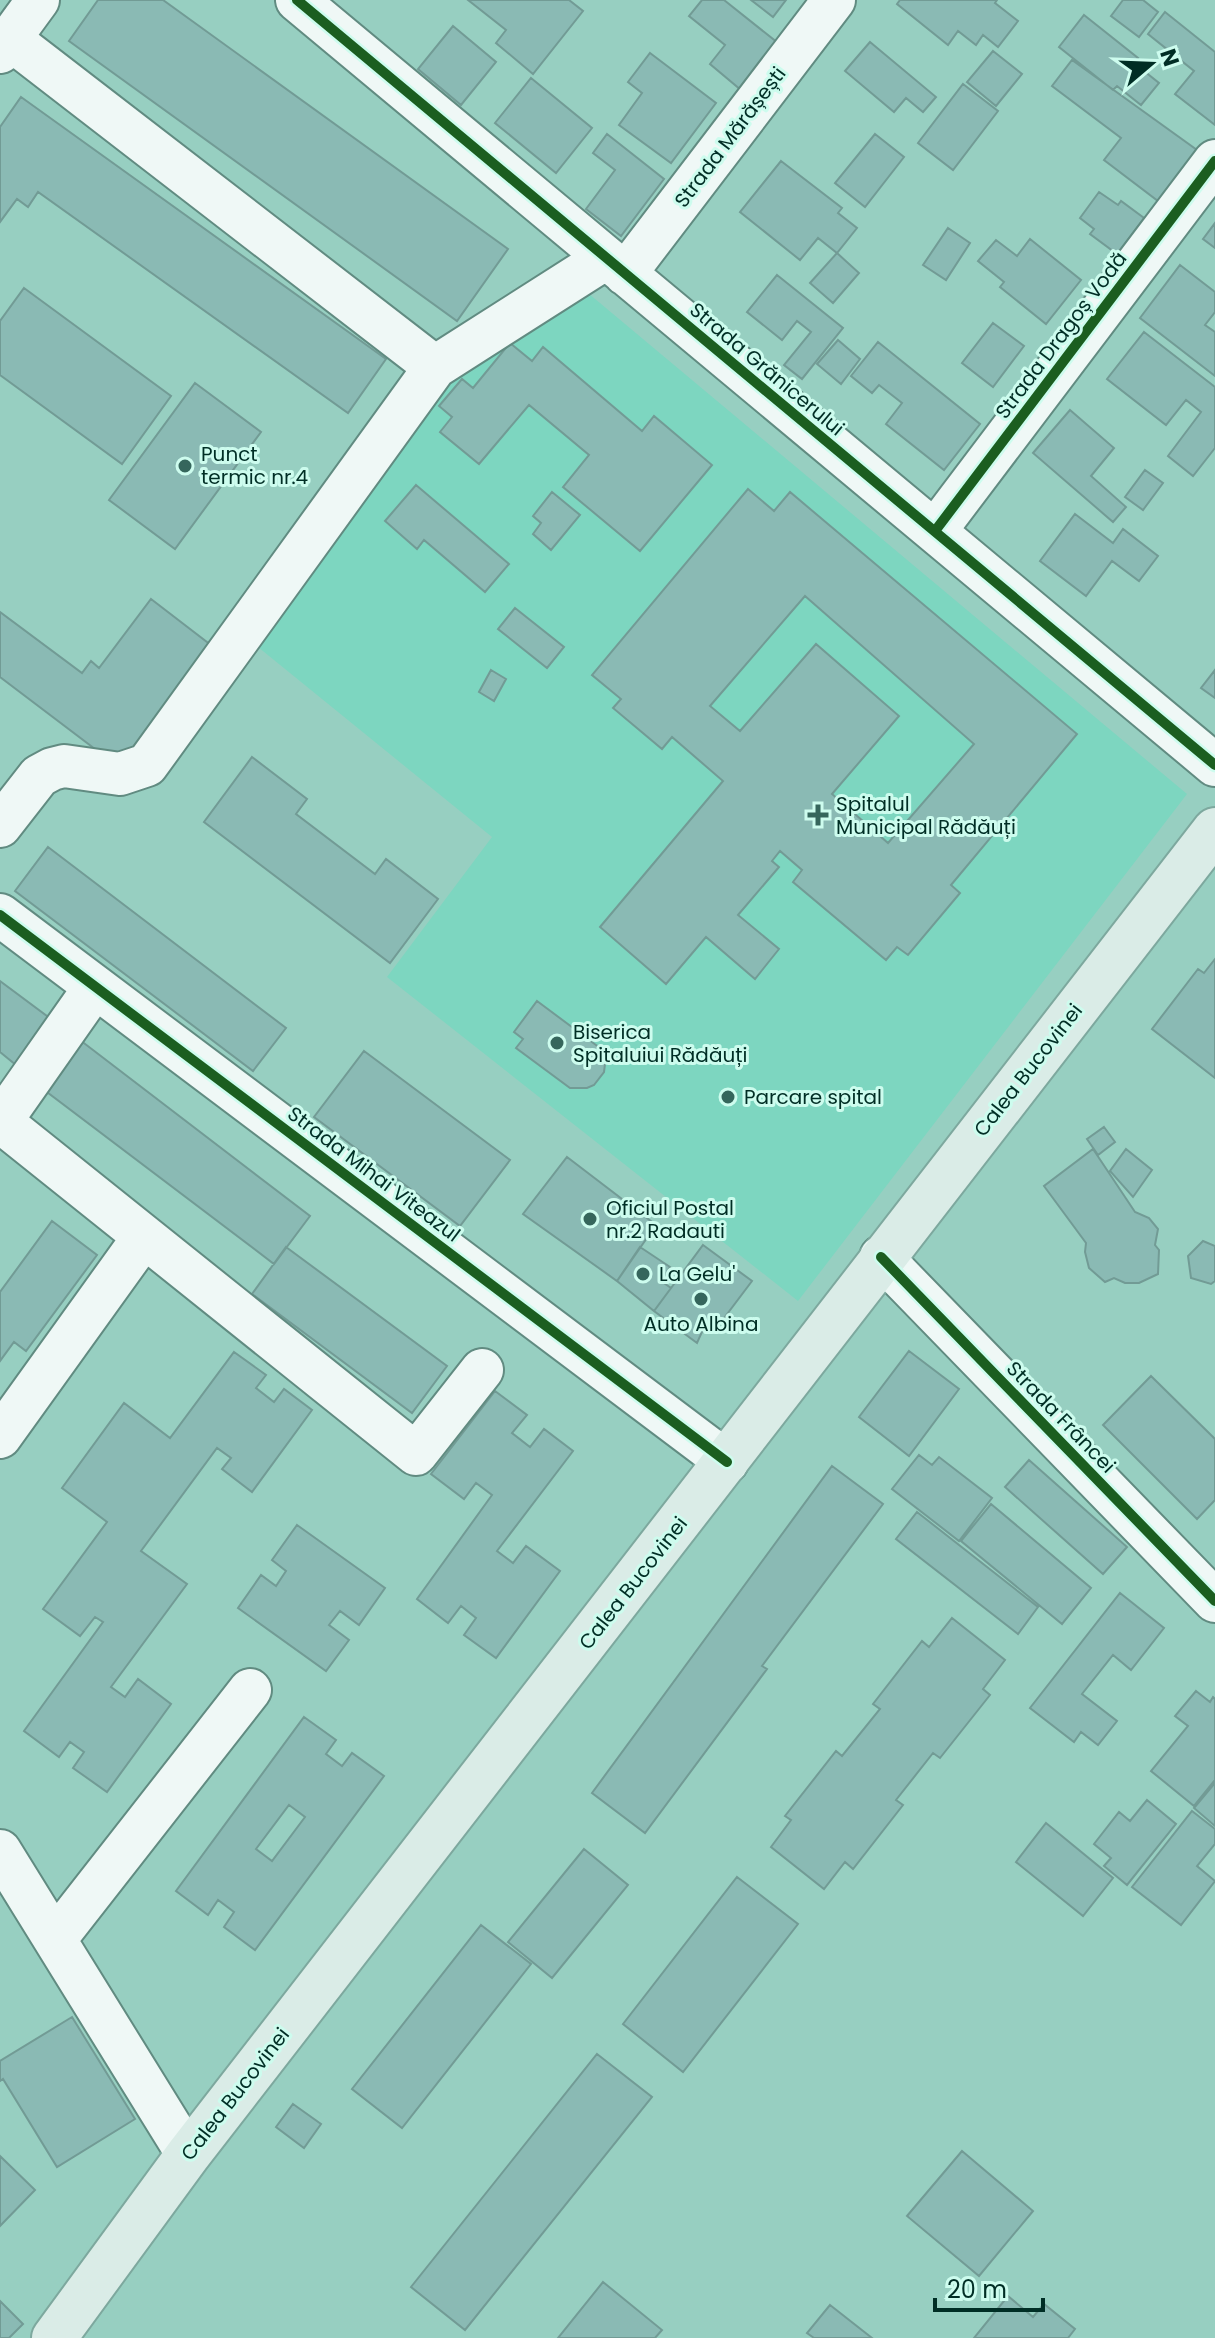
<svg xmlns="http://www.w3.org/2000/svg" width="1215" height="2338" font-family="Poppins,sans-serif">
	<style>
		.built { fill: #7dd6c0 }
		.building { fill: #8abab4; stroke: #729b95; stroke-width: 2; fill-rule: evenodd }
		.lines { fill: none; stroke-linecap: round; stroke-linejoin: round }
		.minor-casing { stroke: #618b81; stroke-width: 46 }
		.major-casing { stroke: #7da89e; stroke-width: 48 }
		.minor { stroke: #eff8f6; stroke-width: 42 }
		.major { stroke: #daece7; stroke-width: 44 }
		.cycleway-casing { stroke: #cdfcee; stroke-width: 15 }
		.cycleway { stroke: #1b5e20; stroke-width: 10 }
		.poi-dot { fill: #35665c; stroke: #cdfcee; stroke-width: 3 }
		.labels { text-anchor: middle; dominant-baseline: central; stroke-width: 6; stroke-linejoin: round; paint-order: stroke }
		.street-label { font-size: 20px; fill: #002e25; stroke: #cdfcee }
		.poi-label { font-size: 20px; fill: #002e25; stroke: #cdfcee; text-anchor: start }
	</style>
	<rect width="100%" height="100%" fill="#97cfc1"/>
	<path class="built" d="M582 288 1187 794 798 1301 387 977 492 837 253 643 457 376Z"/>
	<path class="building" d="M98 0H163L508 249 457 321 69 41Z
		M468 0H569L583 11 533 74 496 43 506 30Z
		M702 0H724L778 43 741 90 710 64 725 45 689 16Z
		M751 0H786L773 17Z
		M900 0H997L995 3 1018 21 998 47 983 35 976 45 958 31 948 45 897 4Z
		M1123 0H1143L1158 12 1139 37 1111 16Z
		M1165 12 1215 52V125L1175 94 1194 71 1148 34Z
		M1084 15 1138 58 1134 63 1159 83 1141 105 1117 86 1113 90 1059 47Z
		M453 26 496 62 461 105 418 69Z
		M870 42 936 97 923 112 906 98 894 112 845 71Z
		M993 51 1022 74 996 106 967 82Z
		M650 53 716 103 671 163 619 125 642 93 628 82Z
		M1072 60 1197 150 1158 201 1104 160 1121 138 1052 86Z
		M531 78 592 128 556 173 495 123Z
		M963 84 998 111 953 170 918 143Z
		M21 97 386 359 348 413 38 192 28 207 17 199 0 222V127Z
		M607 134 664 179 621 236 586 209 615 170 593 153Z
		M875 134 904 157 865 207 835 183Z
		M781 161 842 208 838 213 857 228 837 253 818 238 800 260 740 212Z
		M1099 192 1118 205 1121 201 1144 218 1117 254 1090 234 1094 229 1080 218Z
		M1215 223V248L1203 239Z
		M948 228 970 243 946 280 923 265Z
		M1030 239 1081 280 1046 324 1000 287 1004 282 978 261 996 240 1017 256Z
		M837 253 859 273 833 303 810 283Z
		M1180 265 1215 292V312L1205 325 1215 332V376L1140 318Z
		M777 275 843 328 802 379 784 365 811 332 797 321 782 340 747 312Z
		M24 288 171 396 122 464 0 375V321Z
		M993 323 1024 346 993 387 962 363Z
		M1144 332 1215 387V448L1193 476 1168 456 1201 412 1186 400 1166 425 1107 379Z
		M838 340 860 359 841 384 817 364Z
		M878 342 980 424 944 470 886 424 902 403 879 385 872 393 851 376Z
		M510 343 532 361 543 347 642 431 654 416 712 465 640 551 563 487 589 455 529 405 479 464 440 432 452 417 439 406 462 379 473 388Z
		M195 383 261 432 175 549 109 500Z
		M1070 410 1114 448 1091 476 1126 507 1113 522 1033 453Z
		M1145 470 1163 483 1143 510 1125 497Z
		M416 485 509 564 485 592 424 540 417 549 385 521Z
		M748 489 774 511 790 492 1077 734 951 885 960 893 908 955 897 947 886 960 793 882 802 870 780 851 772 861 779 867 738 915 779 949 755 979 706 937 666 984 600 927 723 781 672 737 662 749 613 708 621 699 592 675ZM805 596 974 744 888 843 832 794 899 716 816 644 740 731 710 706Z
		M552 492 580 515 551 550 533 534 541 523 533 516Z
		M1075 514 1113 543 1123 529 1158 556 1139 581 1112 561 1086 596 1040 561Z
		M151 599 216 649 124 771 0 677V612L82 673 91 661 99 668Z
		M515 608 564 647 547 668 498 629Z
		M491 670 506 679 494 701 479 692Z
		M1215 670V698L1201 688Z
		M252 757 307 799 296 814 375 874 386 859 438 899 390 963 204 822Z
		M48 847 286 1028 253 1071 15 891Z
		M1215 959V1078L1152 1029 1198 969 1204 973Z
		M0 981 51 1019 16 1065 0 1052Z
		M537 1001 600 1048 605 1064 604 1072 594 1085 587 1088H570L516 1048 523 1039 514 1032Z
		M76 1037 310 1216 274 1264 39 1086Z
		M364 1051 510 1160 460 1226 314 1117Z
		M1104 1127 1115 1142 1098 1155 1087 1139Z
		M1093 1149 1135 1212 1149 1218 1158 1229 1155 1245 1159 1250 1158 1274 1139 1283H1125L1114 1278 1105 1282 1089 1268 1085 1252 1086 1243 1044 1186Z
		M1126 1149 1152 1170 1133 1197 1110 1171Z
		M567 1157 656 1225 617 1281 523 1214Z
		M52 1221 97 1255 26 1351 14 1342 0 1361V1292Z
		M1203 1241 1215 1246V1281L1211 1284 1191 1278 1188 1256Z
		M703 1245 752 1281 715 1330 706 1323 697 1343 654 1311Z
		M286 1247 447 1366 412 1413 252 1294Z
		M640 1247 670 1267 661 1281 671 1288 654 1311 617 1281Z
		M909 1351 959 1389 909 1456 859 1417Z
		M234 1352 266 1375 256 1388 274 1402 284 1389 312 1410 252 1492 222 1469 231 1458 217 1448 141 1551 187 1584 111 1687 125 1697 138 1679 171 1704 107 1792 73 1768 84 1752 70 1742 59 1757 24 1731 103 1622 95 1617 80 1636 43 1609 107 1522 62 1488 124 1403 170 1438Z
		M1151 1376 1215 1439V1500L1197 1519 1103 1425Z
		M495 1391 527 1415 512 1433 530 1447 544 1429 573 1451 497 1551 513 1563 526 1546 560 1571 496 1658 464 1635 476 1618 461 1606 448 1623 417 1599 492 1495 476 1483 464 1499 431 1474Z
		M919 1455 932 1465 939 1457 992 1498 959 1541 892 1489Z
		M1029 1460 1127 1547 1103 1574 1005 1487Z
		M832 1466 883 1504 762 1666 767 1669 645 1833 592 1793Z
		M991 1504 1091 1588 1062 1624 961 1541Z
		M917 1512 1038 1607 1018 1634 896 1539Z
		M297 1525 385 1588 359 1625 340 1611 329 1625 349 1640 326 1671 238 1608 261 1575 276 1586 286 1571 272 1560Z
		M1120 1593 1164 1628 1131 1670 1113 1655 1082 1694 1117 1721 1098 1745 1081 1732 1074 1742 1030 1708Z
		M952 1618 1005 1660 983 1689 990 1695 940 1758 933 1753 896 1800 903 1805 853 1869 845 1862 824 1889 771 1847 791 1820 785 1816 836 1751 842 1756 880 1709 873 1704 922 1641 929 1647Z
		M1196 1691 1210 1702 1213 1697 1215 1699V1780L1194 1806 1151 1771 1188 1726 1175 1716Z
		M304 1717 336 1740 326 1754 342 1766 352 1753 384 1776 255 1950 224 1927 234 1912 218 1900 208 1915 176 1891ZM289 1805 305 1817 272 1861 256 1849Z
		M1215 1783V1826L1194 1808Z
		M1147 1800 1176 1824 1127 1885 1104 1866 1111 1858 1094 1844 1119 1812 1130 1821Z
		M1192 1811 1215 1829V1844L1197 1866 1215 1881 1181 1925 1132 1887Z
		M1046 1823 1113 1878 1083 1916 1016 1862Z
		M584 1849 628 1885 552 1978 508 1942Z
		M737 1877 798 1924 683 2072 623 2024Z
		M481 1925 531 1964 402 2128 352 2089Z
		M72 2017 135 2119 57 2167 3 2079 0 2081V2061Z
		M597 2054 652 2097 465 2330 411 2287Z
		M293 2104 321 2124 304 2148 276 2127Z
		M962 2151 1033 2211 979 2276 907 2216Z
		M0 2156 35 2190 0 2226Z
		M603 2282 662 2330 655 2338H558Z
		M1008 2296 1033 2317 1044 2304 1075 2329 1068 2338H974Z
		M0 2301 23 2324 9 2338H0Z
		M830 2305 872 2338H814L807 2333Z"/>
	<g class="lines">
		<defs>
			<path id="minor" d="M297 0 1215 765
				M10 39 435 367
				M0 52 38 0
				M625 274 834 0
				M935 531 1215 161
				M0 826 39 776 52 769 64 766 120 774 147 765 435 367 606 258
				M0 915 727 1462
				M0 1121 416 1454 482 1370
				M1 1121 95 987
				M881 1257 1215 1601
				M0 1437 143 1238
				M0 1851 188 2155
				M56 1938 250 1690"/>
			<path id="major" d="M54 2338 188 2155 1215 830"/>
		</defs>
		<use href="#minor" class="minor-casing"/>
		<use href="#major" class="major-casing"/>
		<use href="#minor" class="minor"/>
		<use href="#major" class="major"/>
		<defs>
			<path id="cycleway" d="M297 0 1215 765
				M935 531 1215 161
				M0 915 727 1462
				M881 1257 1215 1601"/>
		</defs>
		<use href="#cycleway" class="cycleway-casing"/>
		<use href="#cycleway" class="cycleway"/>
	</g>
	<g class="poi-dot">
		<circle cx="185" cy="466" r="8"/>
		<path d="M814 803h8v8h8v8h-8v8h-8v-8h-8v-8h8z"/>
		<circle cx="557" cy="1043" r="8"/>
		<circle cx="728" cy="1097" r="8"/>
		<circle cx="590" cy="1219" r="8"/>
		<circle cx="643" cy="1274" r="8"/>
		<circle cx="701" cy="1299" r="8"/>
	</g>
	<g class="labels">
		<g class="street-label">
			<text transform="translate(730 137) rotate(-53)">Strada Mărășești</text>
			<text transform="translate(1061 335) rotate(-53)">Strada Dragoș Vodă</text>
			<text transform="translate(767 369) rotate(40)">Strada Grănicerului</text>
			<text transform="translate(1028 1070) rotate(-52)">Calea Bucovinei</text>
			<text transform="translate(374 1174) rotate(37)">Strada Mihai Viteazul</text>
			<text transform="translate(1061 1417) rotate(46)">Strada Frâncei</text>
			<text transform="translate(633 1583) rotate(-52)">Calea Bucovinei</text>
			<text transform="translate(235 2094) rotate(-52)">Calea Bucovinei</text>
		</g>
		<g class="poi-label">
			<text x="201" y="454">Punct<tspan x="201" dy="23">termic nr.4</tspan></text>
			<text x="836" y="804">Spitalul<tspan x="836" dy="23">Municipal Rădăuți</tspan></text>
			<text x="573" y="1032">Biserica<tspan x="573" dy="23">Spitaluiui Rădăuți</tspan></text>
			<text x="744" y="1097">Parcare spital</text>
			<text x="606" y="1208">Oficiul Postal<tspan x="606" dy="23">nr.2 Radauti</tspan></text>
			<text x="659" y="1274">La Gelu'</text>
			<text x="701" y="1324" text-anchor="middle">Auto Albina</text>
		</g>
	</g>
	<g transform="translate(1151 64) rotate(71)" stroke="#cdfcee" stroke-width="6" paint-order="stroke">
	<path d="M0-6L14 30L0 20L-14 30Z" fill="#002e25"/>
	<text y="-12" font-size="22" font-weight="bold" text-anchor="middle" fill="#002e25">N</text>
	</g>
	<path d="M935 2298v12h108v-12" fill="none" stroke="#002e25" stroke-width="4"/>
	<text x="947" y="2298" font-size="24" fill="#002e25" stroke="#cdfcee" stroke-width="6" paint-order="stroke">20 m</text>
</svg>
